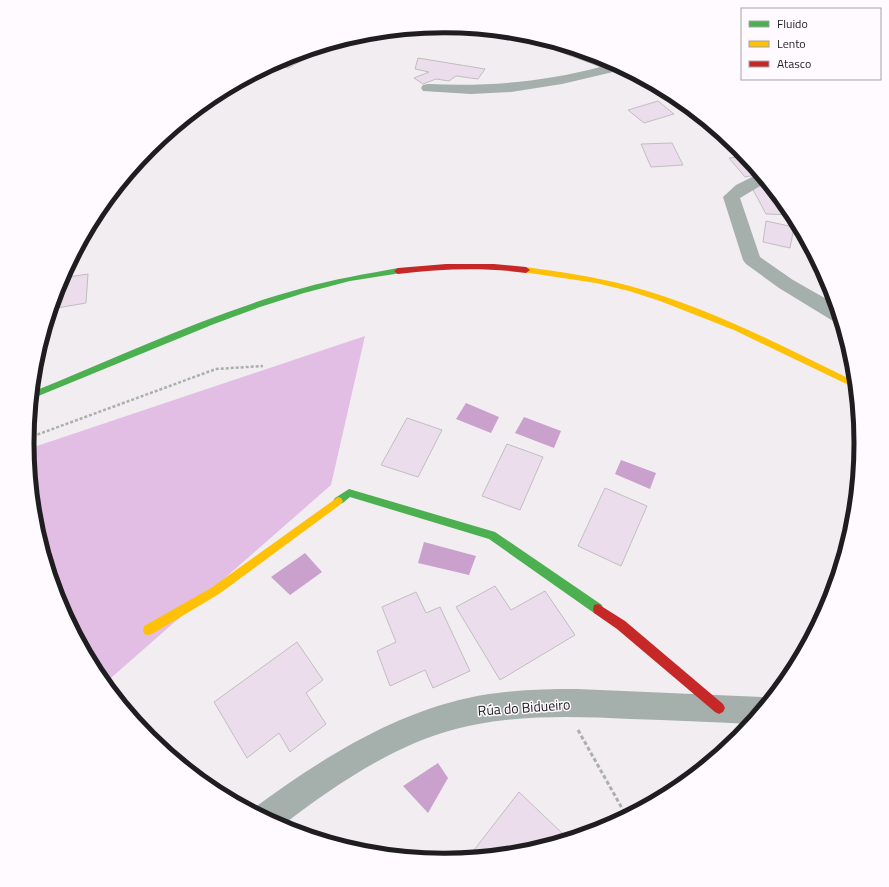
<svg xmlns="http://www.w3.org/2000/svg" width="889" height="887" font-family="'Titillium Web',sans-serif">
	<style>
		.forest { fill: #e2bee4 }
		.water { fill: #caa0cd }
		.building { fill: #ebddec; stroke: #c1bec1 }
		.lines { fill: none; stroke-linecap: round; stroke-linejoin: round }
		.path-far1 { stroke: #abb0af; stroke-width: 2.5; stroke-dasharray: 3 2; stroke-linecap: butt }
		.path { stroke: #abb0af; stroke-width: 3; stroke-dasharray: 4 2.5; stroke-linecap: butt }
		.street { fill: #a5afab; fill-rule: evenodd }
		.fast { fill: #4caf50; fill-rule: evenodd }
		.slow { fill: #ffc107; fill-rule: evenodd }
		.jam { fill: #c62828; fill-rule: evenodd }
		.labels { text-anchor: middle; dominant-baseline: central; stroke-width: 3; stroke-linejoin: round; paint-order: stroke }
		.near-street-label { font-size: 14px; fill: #1f1d1f; stroke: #fefaff }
		.rim { fill: none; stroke: #1f1d1f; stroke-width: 5 }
	</style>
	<rect width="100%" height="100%" fill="#f1edf1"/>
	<path class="forest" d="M365 336 331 485 104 684 97 675 59 603 35 525 28 449Z"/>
	<path class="water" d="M466 403 499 417 491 433 456 419Z
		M524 417 561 431 554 448 515 433Z
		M621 460 656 473 650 489 615 474Z
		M424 542 476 556 469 575 418 563Z
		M305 553 322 572 290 595 271 577Z
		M438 763 448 778 428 813 403 786Z"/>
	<path class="building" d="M302 52 310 56 288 68 275 63 285 58Z
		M418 58 485 69 478 79 456 76 449 81 436 79 423 84 414 78 429 72 415 69Z
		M658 101 674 114 644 123 628 110Z
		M672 143 683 165 651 167 641 144Z
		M746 156 761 174 745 177 729 158Z
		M768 183 792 212 793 215 766 214 750 184Z
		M766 221 794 227 790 248 763 242Z
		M88 274 86 303 51 309 62 278Z
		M407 418 442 430 418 477 381 465Z
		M507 444 543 457 520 510 482 496Z
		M605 488 647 506 621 566 578 546Z
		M495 586 511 610 545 591 575 635 500 680 456 607Z
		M416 592 426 613 440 607 470 671 433 688 425 670 390 686 377 651 396 642 382 607Z
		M297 642 323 680 306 693 326 724 290 752 279 733 247 758 214 702Z
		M519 792 563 834 556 844 526 853 467 859Z"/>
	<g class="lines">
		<path class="path-far1" d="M28 438 216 369 263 366"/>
		<path class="path" d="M578 730 627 817"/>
		<path class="street" d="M488 30C531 35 574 46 613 63 626 68 637 75 649 82L644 83 639 82 613 72 562 84 511 92 471 94 423 91 421 88 423 85 428 84C487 87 543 82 600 67L554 50 489 34Z
			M760 173 767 182 740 198 760 257 793 280 837 305 842 322 833 321 779 288 746 264 743 260 723 197 736 185Z
			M577 689 762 697 771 701 751 724C711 722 671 720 631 719 567 716 503 714 442 733 382 752 329 790 280 827L253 812 254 808C318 761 390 715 468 698 504 690 541 689 577 689Z"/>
		<path class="fast" d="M398 268 401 269V273L350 281 304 293 260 307 214 324 31 399 32 392C121 356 210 313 303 288 334 279 366 274 398 268Z
			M349 489 495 532 602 605 603 609 602 613 598 614 594 613 489 539 350 497C345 501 341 506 335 504L333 501 335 498Z"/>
		<path class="slow" d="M526 267C561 272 596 277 630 286 710 308 783 346 856 382L857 389 734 330 660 301 629 291 596 283 523 272 522 270Z
			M338 497 341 498 343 501 341 504 219 594 152 634 148 635 144 634 143 630 144 626 211 588Z"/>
		<path class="jam" d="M446 264H494L526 267 530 270 526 273C483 267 441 269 398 274L394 271 398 268Z
			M598 604 625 621 723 704 725 708 723 712 719 714 715 712 617 629 594 613 593 609 594 605Z"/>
	</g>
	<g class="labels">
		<g class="near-street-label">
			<text transform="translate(524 707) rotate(-4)">Rúa do Bidueiro</text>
		</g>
	</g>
	<path d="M0 0H889V887H0ZM34 443a410 410 0 1 1 820 0a410 410 0 1 1-820 0Z" fill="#fefaff" fill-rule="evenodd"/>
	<path class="rim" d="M34 443a410 410 0 1 1 820 0a410 410 0 1 1-820 0Z"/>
	<rect x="741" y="8" width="140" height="72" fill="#fefaff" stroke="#a5a2a5"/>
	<rect x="749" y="21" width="20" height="6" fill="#4caf50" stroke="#a5a2a5"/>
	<text x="777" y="28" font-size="12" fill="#1f1d1f">Fluido</text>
	<rect x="749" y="41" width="20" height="6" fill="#ffc107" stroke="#a5a2a5"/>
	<text x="777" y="48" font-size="12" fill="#1f1d1f">Lento</text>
	<rect x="749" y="61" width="20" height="6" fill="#c62828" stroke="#a5a2a5"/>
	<text x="777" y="68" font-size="12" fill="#1f1d1f">Atasco</text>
</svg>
